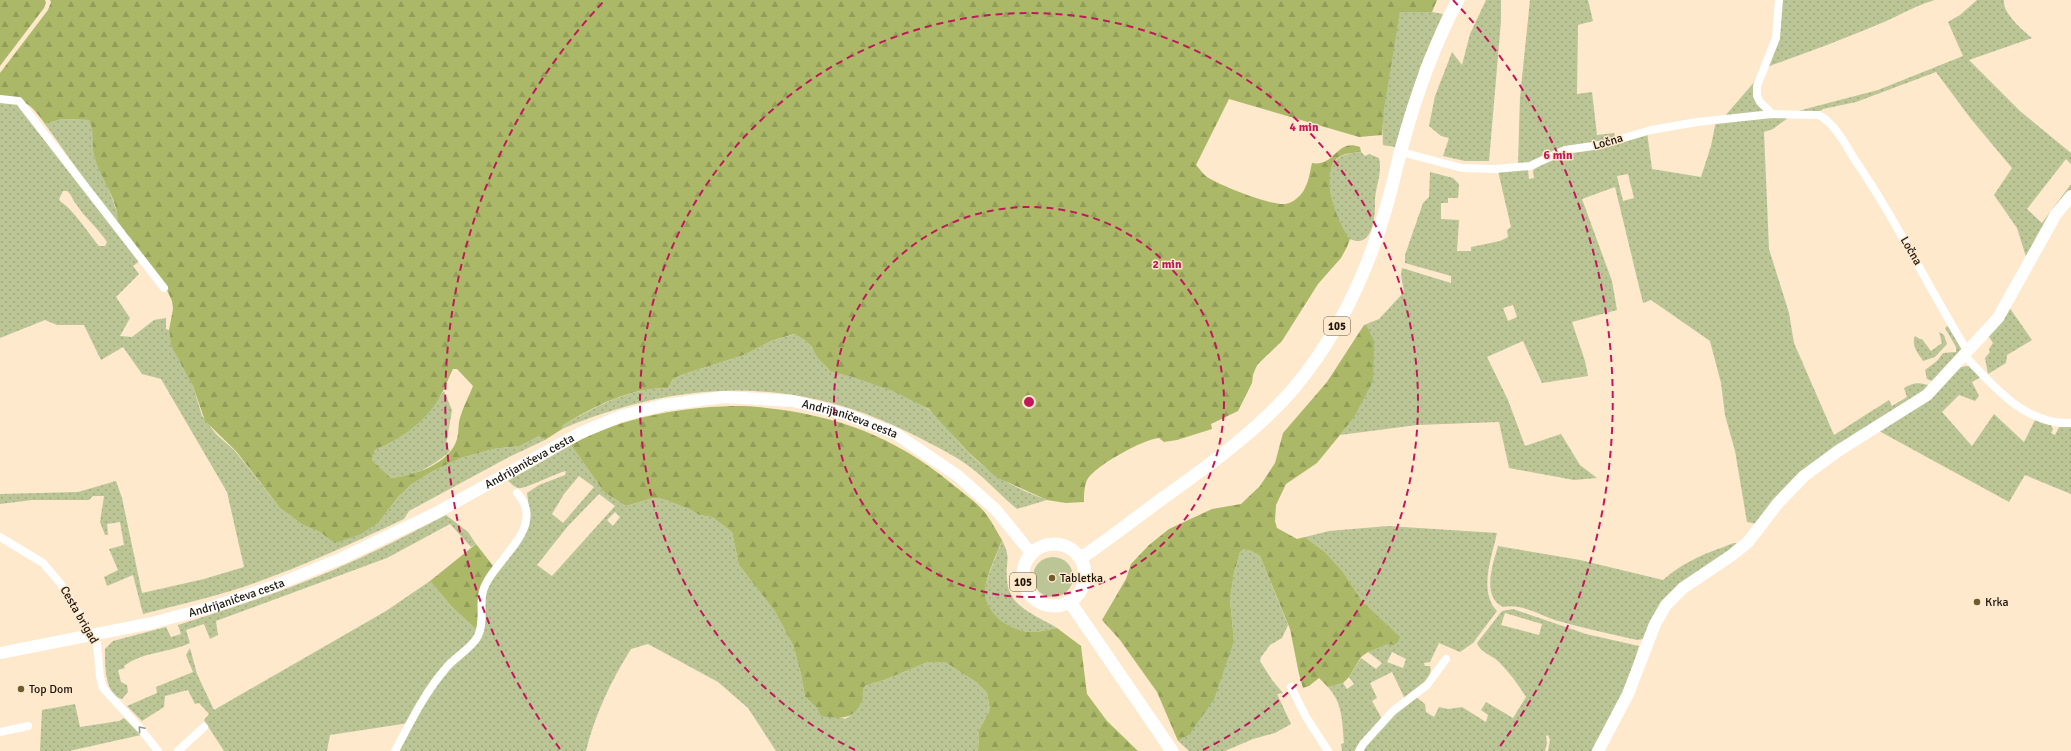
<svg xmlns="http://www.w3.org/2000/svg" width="2071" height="751" font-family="Signika,sans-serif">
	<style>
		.grass { fill: url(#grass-dots); fill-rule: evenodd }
		.forest { fill: url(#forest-firs); fill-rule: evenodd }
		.garden { fill: #bbc595 }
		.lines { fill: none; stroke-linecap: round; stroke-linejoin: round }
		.street { stroke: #fff; stroke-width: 8 }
		.secondary { stroke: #fff; stroke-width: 12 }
		.primary { stroke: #fff; stroke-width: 13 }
		.oneway { stroke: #999691 }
		.ring { fill: none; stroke: #c2185b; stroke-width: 2; stroke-dasharray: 7 5 }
		.poi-dot { fill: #705b2a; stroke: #fee9cd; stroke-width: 1.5 }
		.labels { text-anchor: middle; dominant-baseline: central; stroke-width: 3; stroke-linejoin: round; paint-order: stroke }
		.shield { fill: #fee9cd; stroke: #605545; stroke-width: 1 }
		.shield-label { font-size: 11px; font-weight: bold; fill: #1c150b }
		.street-label { font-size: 12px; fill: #1c150b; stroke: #fee9cd }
		.poi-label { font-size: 12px; fill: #1c150b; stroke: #fee9cd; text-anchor: start }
		.centre { fill: #c2185b; stroke: #fee9cd; stroke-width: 2 }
		.ring-label { font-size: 12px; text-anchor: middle; font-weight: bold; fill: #c2185b; stroke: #fee9cd; stroke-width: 3; stroke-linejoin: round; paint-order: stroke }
	</style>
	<defs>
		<pattern id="grass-dots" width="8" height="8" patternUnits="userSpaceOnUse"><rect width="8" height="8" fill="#bbc595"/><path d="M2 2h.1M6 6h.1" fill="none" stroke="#a0a87f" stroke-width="1.8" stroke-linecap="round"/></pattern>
		<pattern id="forest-firs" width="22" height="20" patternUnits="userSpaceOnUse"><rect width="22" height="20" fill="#aab868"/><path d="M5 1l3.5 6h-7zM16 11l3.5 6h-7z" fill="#929d59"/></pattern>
	</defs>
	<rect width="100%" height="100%" fill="#fee9cd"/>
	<path class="grass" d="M1486 0H1501V21L1489 161H1465L1443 156 1449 138 1441 136 1429 126 1435 96 1452 52 1462 65 1470 34Z
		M1530 0H1588L1593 21 1578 25 1577 94 1592 92 1597 135 1614 133 1615 138 1534 163 1518 164 1520 97Z
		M1780 0H1935C1917 5 1902 14 1884 22 1846 38 1806 53 1767 67Z
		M1977 0H2004C2002 12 2022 30 2032 38L1969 60 2020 111 2071 153V164L2066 159 2027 209 2042 223 2071 184V190L2027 260 2017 228 1994 195 2012 168 1971 119 1936 72 1856 102 1823 109 1820 111 1794 112 1878 90 1963 56 1948 22 1960 15Z
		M1400 12H1432L1443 14 1421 65 1395 147 1383 145C1380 101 1392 55 1400 12Z
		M1756 80 1765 112 1724 117Z
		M0 101 12 102 24 106 141 260 133 266 139 274 116 297 130 318 120 336 132 337 154 320 166 318V329L169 330 170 339 193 386 202 416 216 434 235 451 280 508 303 525 320 532 333 540 379 522 398 497 412 484 433 471 461 458 493 449 520 446 539 436 545 440 509 457 409 511 404 519C351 544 299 568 243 587 210 598 177 605 143 614L133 575 107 586 104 577 118 570 109 549 124 545 120 522 107 524 108 535H105L100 522 104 496H93L89 500H32L0 504V494L78 492 116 481 122 498 142 593 204 579 244 567 227 492 161 379 142 374 123 347 101 360 84 325H57L45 320 0 338ZM63 191H67C72 195 72 199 76 204 85 218 98 228 107 242L105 246H99C90 235 71 207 61 202L59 199Z
		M1774 117 1788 118 1773 129 1764 132 1769 249 1789 313 1794 343 1834 435 1889 400 1892 406 1907 397 1904 388C1913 382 1921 382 1930 386L1858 436 1757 524 1747 522 1735 451 1725 415 1721 383 1710 341 1651 300 1643 303 1615 187 1582 199 1612 281 1617 310 1572 322 1585 361 1588 376 1542 383 1523 341 1487 357 1508 400 1525 446 1561 434 1580 465 1597 478 1574 480 1509 468 1499 422 1417 425 1340 435 1353 419 1367 327 1364 325 1379 319 1404 292 1401 275 1402 268 1451 283V276L1405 263V255L1423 203 1429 197 1430 172 1453 178 1459 184 1458 198H1448V203H1441V219L1459 220 1457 251H1471V247L1500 241 1508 237 1507 230 1511 227 1498 171 1528 170 1529 179 1534 178 1533 170 1554 157 1570 152 1587 151 1647 132 1652 169 1701 177 1711 146 1716 121ZM1628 174 1634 198 1623 201 1617 176ZM1513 305 1517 317 1508 321 1503 308Z
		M62 119 89 120 93 127 94 157 107 184 119 218 117 225 45 124Z
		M1361 152 1365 156 1369 154 1379 158C1383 175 1374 188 1375 205 1375 219 1372 249 1350 239 1339 233 1328 189 1329 177 1329 171 1332 164 1336 160 1343 153 1352 154 1361 152Z
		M2009 307 2032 340 2007 355 2006 363 1988 374 1985 358 1990 352 1989 349 1993 343 1987 334Z
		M1950 324 1963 351 1932 381 1927 379 1925 370 1937 361 1943 353 1956 352V347L1945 328Z
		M1939 332 1944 335 1947 344 1935 357 1923 361C1918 353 1911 346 1915 336L1920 339H1922L1931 351 1942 343Z
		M795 334C812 342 817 358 830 371 833 374 847 375 853 376 878 384 906 394 928 409 940 417 953 436 963 447 986 472 1015 489 1047 500L1017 509C1002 497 989 482 974 470 955 455 933 445 912 434 794 375 682 379 562 429L563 425C595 407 629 388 668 388L673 379 681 375 744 355 771 341Z
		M1969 366 1981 377 1972 382 1979 396 1975 401 1959 395 1942 412 1972 446 1994 414 2024 442 2035 420 2051 425 2053 429 2051 433 2055 435 2059 427 2071 426V494L2025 475 2009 502 1879 431 1961 367Z
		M444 391 452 410 446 445 450 451C432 467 415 476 391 478L372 460 375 450C404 439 427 416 444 391Z
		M571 445 604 492 626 506 653 498 663 499 689 509 699 515 712 517 732 532 739 565 774 610 793 645 801 674 805 697 817 708 845 719C852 716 861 706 862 699 862 693 862 690 865 686L884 680 928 662H945L976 682 987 693 990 710 979 730 978 751H776L748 708 718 682 648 644 631 649C611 681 595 714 586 751H399L421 709 445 672 476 644 487 587 504 563 529 508 527 493 539 485 565 475 566 471C556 473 524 490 518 488 514 487 511 483 508 481ZM579 476 594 487 563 523 552 514 564 494ZM599 494 615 506 552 576 537 565 568 526ZM615 512 620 517 613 526 607 520Z
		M446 515 468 532 476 544 471 547 450 524 387 558 216 621 218 635 210 639 204 624 186 630 190 643C169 653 144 651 124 666L125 668 118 670 121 682 127 685 128 692 122 699C104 694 105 663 105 649L113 641 166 627 171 637 181 634 178 625C230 609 281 592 331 571 370 554 408 535 446 515Z
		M1388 526 1497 533C1492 557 1478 591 1497 611L1473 643 1460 652 1439 643 1430 662 1424 663 1425 666H1430C1434 680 1414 691 1405 699L1392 672 1370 683 1377 698 1372 701 1382 719 1356 751H1342L1341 744 1344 743C1342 721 1343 704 1328 687L1343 683 1347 689 1354 684 1349 677 1361 658 1376 669 1382 663 1368 652 1399 637 1362 601 1343 572 1325 552 1305 537 1329 531ZM1392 652 1406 659 1403 668 1387 662Z
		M1002 540C1012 560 1005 560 1007 579 1008 608 1037 615 1057 628 1050 629 1041 632 1033 632 1010 632 984 614 985 590 986 578 998 553 1002 540Z
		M1734 543H1737C1727 558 1701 567 1687 579 1672 591 1650 621 1643 639L1637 640C1612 634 1587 629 1562 622 1542 617 1524 603 1503 607 1481 596 1493 564 1498 546L1580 560 1663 580C1686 560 1707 553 1734 543Z
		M1244 549 1251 551 1260 556 1288 625 1282 638 1270 645 1261 657 1260 661 1272 680 1283 693 1277 694 1291 724 1275 733 1253 739 1225 751H1189L1178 741 1189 735 1234 641 1230 599 1234 573 1240 552Z
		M430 581 452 607 478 631 477 635 449 660 409 723 330 735 327 751H224L204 720 209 714 199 703 195 704 188 690 165 696 164 707 142 721 127 706 157 693 156 687 193 672 186 655 190 648 197 674 214 710 386 611Z
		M1513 609 1586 634 1639 646 1626 688 1593 751H1548L1550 740 1548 735 1546 736 1547 743 1545 751H1361L1381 725 1416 697 1425 704 1426 712 1434 717 1439 707 1448 709 1462 707 1486 722 1488 715 1481 710 1486 702 1513 718 1526 697C1518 684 1509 672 1498 661 1491 655 1480 652 1477 643L1502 611ZM1505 613 1542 624 1539 635 1501 625Z
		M75 704 80 727 119 721 124 718 141 735 69 751H40L42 710Z"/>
	<path class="forest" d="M0 0H45L46 3 44 8 0 66Z
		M50 0H1437L1432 12H1400L1384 108 1382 135 1359 137 1229 99 1196 165C1200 169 1203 174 1207 177 1222 186 1268 205 1285 204 1288 204 1294 201 1296 199 1308 190 1309 176 1312 163 1336 167 1336 138 1360 147L1361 152C1356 153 1348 153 1343 155 1315 165 1337 223 1350 239L1347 247 1341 258 1318 284 1282 341 1257 365 1253 375 1252 383 1238 411 1211 424 1212 429 1177 440 1164 442 1159 438C1144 439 1094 466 1087 480 1084 487 1084 495 1084 502L1066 503 1047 500 996 477 968 452 929 409 893 391 853 377 831 372 818 358 811 346 802 338 794 334 771 341 744 355 681 375 673 379 668 388C629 388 595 406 563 425L562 429 545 440 539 436 520 446 493 449 461 458 433 471 412 484 398 497 379 522 361 534 335 543 320 532 303 525 280 508 236 451 205 421 193 386 171 345 169 330 173 309 172 301 166 288 117 225C122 209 102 178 96 162 90 149 96 133 89 120L62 119 45 124C32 105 24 98 0 96V73L48 10 51 2ZM453 369H457L473 386C469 396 463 407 460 418 458 424 459 432 457 439 450 464 413 476 391 478L372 460 375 450C402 439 430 418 443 391 447 384 449 376 453 369Z
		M1364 325 1367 327 1374 341 1373 381 1353 419 1317 463 1286 484 1276 505 1275 521 1277 528 1297 539 1305 537 1325 552 1343 572 1362 601 1400 637 1398 642 1393 645 1387 644 1368 652 1361 657 1349 677 1343 683 1328 687 1319 678 1309 686 1303 688 1299 674 1290 629 1260 556 1251 551 1244 549 1240 552 1234 573 1230 599 1234 641 1214 699 1189 735 1178 741 1157 692 1120 640 1102 620 1126 579 1131 564 1149 545 1169 529 1212 509 1241 504 1260 486 1275 463 1283 433 1327 382Z
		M744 406C824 411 890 432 952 484 963 493 978 503 986 514 992 522 997 532 1002 540 997 554 986 576 985 590 984 614 1011 632 1033 632 1041 632 1050 629 1057 628L1081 646 1087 694 1107 721 1138 751H978L979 730 990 710 987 693 976 682 945 662H928L884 680 865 686C861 691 864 696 862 701 853 722 838 718 821 716L817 708 805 697 801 674 793 645 774 610 739 565 732 532 712 517 699 515 689 509 663 499 653 498 626 506 604 492 571 445C623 416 685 406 744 406Z
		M476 544 494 567 482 586 478 631 452 607 430 581Z"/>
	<path class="garden" d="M1033 577a20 20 0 1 1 40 0a20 20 0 1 1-40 0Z"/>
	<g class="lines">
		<path class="street" d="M0 99 19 101 164 288
			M1772 114 1760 102 1757 96V86L1776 38 1779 0
			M1401 152 1462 168 1495 169 1530 166 1565 150 1600 145 1651 130 1697 122 1772 114 1819 115C1835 124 1845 144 1855 160 1897 221 1929 289 1968 352
			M1965 356C1993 386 2025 425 2071 423
			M0 537 43 563 60 583 97 644 100 677 103 688 139 727 158 751
			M1291 687 1306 717 1328 751
			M0 732 28 726
			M178 751 204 727
			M395 751C410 723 425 692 446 668 455 657 472 648 478 636 485 621 479 605 483 591 492 560 549 528 517 493
			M1359 751 1363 744 1393 711 1427 685 1446 659"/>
		<g class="secondary">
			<path id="s1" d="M0 653 152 623 215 606 274 586 342 558 436 513 580 433 621 416 664 405 724 397 793 401 845 414 896 434 958 476 996 510 1031 553"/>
			<path d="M1598 751 1628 694 1655 624 1666 605 1683 588 1732 555 1748 542 1778 503 1804 476 1838 451 1927 395 1998 318 2056 214 2071 196"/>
		</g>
		<path class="primary" d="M1023 575a31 31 0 1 1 62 0a31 31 0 1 1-62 0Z
			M1081 558C1109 539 1136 518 1163 498 1207 467 1259 429 1294 388 1336 338 1364 279 1383 218 1390 196 1395 173 1401 150 1415 98 1432 48 1458 0
			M1070 602 1172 751"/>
	</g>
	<defs><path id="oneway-chevron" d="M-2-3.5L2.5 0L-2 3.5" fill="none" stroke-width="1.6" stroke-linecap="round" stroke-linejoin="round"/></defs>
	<use class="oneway" href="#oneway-chevron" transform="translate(141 729) rotate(-130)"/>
	<g class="ring">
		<circle cx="1029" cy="402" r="195"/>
		<path d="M855 750A389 389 0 1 1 1203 750"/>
		<path d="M560 749A584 584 0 0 1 605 0M1453 0A584 584 0 0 1 1498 749"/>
	</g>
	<g class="poi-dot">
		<circle cx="1052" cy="578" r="4"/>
		<circle cx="1977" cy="602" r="4"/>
		<circle cx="21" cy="689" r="4"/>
	</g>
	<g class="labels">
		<g class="shield">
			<rect x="1324" y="317" width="26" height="18" rx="3"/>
			<rect x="1010" y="573" width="26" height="18" rx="3"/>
		</g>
		<g class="shield-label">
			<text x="1337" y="326">105</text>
			<text x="1023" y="582">105</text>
		</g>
		<g class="street-label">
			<text transform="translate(1608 142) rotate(-16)">Ločna</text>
			<text transform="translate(1911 251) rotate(60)">Ločna</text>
			<text stroke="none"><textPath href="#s1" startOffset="903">Andrijaničeva cesta</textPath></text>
			<text stroke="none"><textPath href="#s1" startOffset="567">Andrijaničeva cesta</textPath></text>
			<text stroke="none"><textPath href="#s1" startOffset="243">Andrijaničeva cesta</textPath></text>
			<text transform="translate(79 615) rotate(60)">Cesta brigad</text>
		</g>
		<g class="poi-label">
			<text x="1060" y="578">Tabletka</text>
			<text x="1985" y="602">Krka</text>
			<text x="29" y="689">Top Dom</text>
		</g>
	</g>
	<circle cx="1029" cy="402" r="6" class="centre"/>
	<g class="ring-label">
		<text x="1304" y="131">4 min</text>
		<text x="1558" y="159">6 min</text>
		<text x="1167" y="268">2 min</text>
	</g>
</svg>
